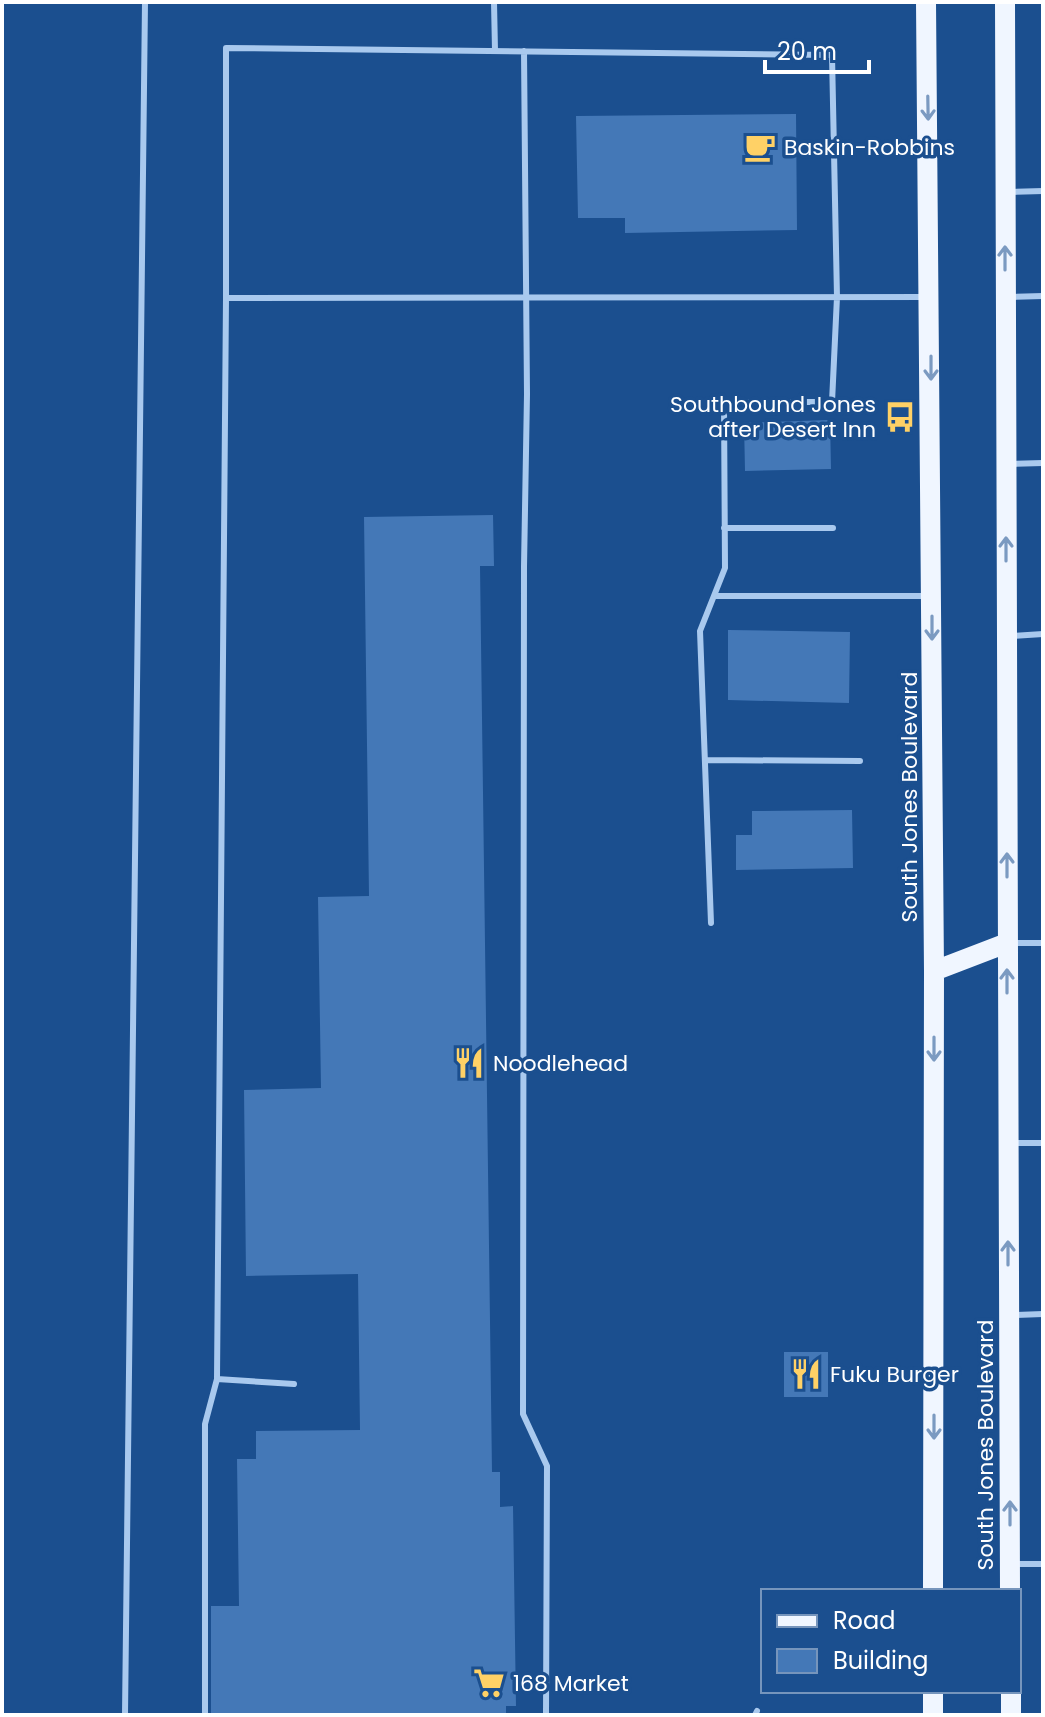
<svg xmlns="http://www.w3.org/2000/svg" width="1045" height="1717" font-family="Poppins,sans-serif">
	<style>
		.building { fill: #4478b7 }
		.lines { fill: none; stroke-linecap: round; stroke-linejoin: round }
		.service { stroke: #a9c9ee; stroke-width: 6 }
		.primary { stroke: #f0f6ff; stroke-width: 20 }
		.oneway { stroke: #7b9ac1 }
		.labels { text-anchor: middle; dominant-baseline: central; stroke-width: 7; stroke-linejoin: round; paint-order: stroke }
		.poi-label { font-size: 22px; fill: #fff; stroke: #1b4f8f; text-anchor: start }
		.street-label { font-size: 22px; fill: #fff; stroke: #1b4f8f }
	</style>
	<rect width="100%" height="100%" fill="#1b4f8f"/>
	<path class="building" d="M796 114 797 230 625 233V218H578L576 116Z
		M830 420 831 469 745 471 744 423Z
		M493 515 494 566H480L492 1472H500V1507L513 1506 516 1706H506V1715H211V1606H239L237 1459H256V1431L360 1430 358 1274 246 1276 244 1090 321 1088 318 897 369 896 364 517Z
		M728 630 850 632 849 703 728 700Z
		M852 810 853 868 736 870V835H752V811Z
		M784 1352H828V1397H784Z"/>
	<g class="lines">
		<path class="service" d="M494 2 495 51
			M524 51 527 394 524 567 523 1414 547 1466 546 1715
			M1009 192 1043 191
			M1011 297 1043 296
			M226 298V48L832 55 837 297 832 402H724L725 568 700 631 711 923
			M1011 464 1043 463
			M724 528H833
			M715 596H928
			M1010 636 1043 634
			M705 760 860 761
			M1010 943H1043
			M1011 1143H1043
			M1015 1315 1043 1314
			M294 1384 217 1379 226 298 927 297
			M1014 1564H1043
			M125 1715 145 2
			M205 1715V1424L217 1379
			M755 1715 757 1711"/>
		<path class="primary" d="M926 2 934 971 933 1591
			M1005 2 1010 1591
			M934 971 1007 943
			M933 1691V1715
			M1011 1691V1715"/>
	</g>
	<defs><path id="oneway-shaft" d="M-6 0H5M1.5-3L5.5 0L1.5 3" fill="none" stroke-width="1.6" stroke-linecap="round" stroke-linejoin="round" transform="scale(2)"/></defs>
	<g class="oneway">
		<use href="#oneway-shaft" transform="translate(928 108) rotate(89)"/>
		<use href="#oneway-shaft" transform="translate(1005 258) rotate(-90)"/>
		<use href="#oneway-shaft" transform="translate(931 368) rotate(90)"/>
		<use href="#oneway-shaft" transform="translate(1006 549) rotate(-90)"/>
		<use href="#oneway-shaft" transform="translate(932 628) rotate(90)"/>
		<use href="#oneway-shaft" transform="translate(1007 865) rotate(-90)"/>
		<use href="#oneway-shaft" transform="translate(1007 981) rotate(-90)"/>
		<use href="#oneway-shaft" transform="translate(934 1049) rotate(90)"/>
		<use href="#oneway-shaft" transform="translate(1008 1253) rotate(-90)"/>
		<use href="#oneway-shaft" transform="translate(934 1427) rotate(90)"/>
		<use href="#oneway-shaft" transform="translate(1010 1513) rotate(-90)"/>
	</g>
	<defs>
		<symbol id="cafe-bare" viewBox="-9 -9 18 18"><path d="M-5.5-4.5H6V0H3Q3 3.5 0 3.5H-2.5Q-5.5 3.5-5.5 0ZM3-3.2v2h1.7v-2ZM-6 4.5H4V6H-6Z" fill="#ffd166" stroke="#1b4f8f" stroke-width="2.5" paint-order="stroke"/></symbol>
		<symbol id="bus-bare" viewBox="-9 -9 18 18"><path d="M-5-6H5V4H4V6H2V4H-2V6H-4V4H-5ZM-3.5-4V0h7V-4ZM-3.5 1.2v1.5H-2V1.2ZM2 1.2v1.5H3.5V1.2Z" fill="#ffd166" stroke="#1b4f8f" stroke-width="2.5" paint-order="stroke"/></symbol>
		<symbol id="restaurant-bare" viewBox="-9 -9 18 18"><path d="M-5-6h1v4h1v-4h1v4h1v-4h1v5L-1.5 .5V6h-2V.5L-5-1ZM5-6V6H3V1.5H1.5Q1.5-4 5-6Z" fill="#ffd166" stroke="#1b4f8f" stroke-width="2.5" paint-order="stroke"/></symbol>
		<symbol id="supermarket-bare" viewBox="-9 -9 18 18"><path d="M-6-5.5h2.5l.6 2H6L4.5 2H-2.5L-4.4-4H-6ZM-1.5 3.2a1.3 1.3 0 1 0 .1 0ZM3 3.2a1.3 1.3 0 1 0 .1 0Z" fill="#ffd166" stroke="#1b4f8f" stroke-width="2.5" paint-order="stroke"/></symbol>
	</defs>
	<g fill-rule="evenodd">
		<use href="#cafe-bare" x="738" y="125" width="44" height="44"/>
		<use href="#bus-bare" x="878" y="395" width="44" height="44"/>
		<use href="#restaurant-bare" x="447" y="1041" width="44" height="44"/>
		<use href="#restaurant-bare" x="784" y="1352" width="44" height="44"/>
		<use href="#supermarket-bare" x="467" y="1661" width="44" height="44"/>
	</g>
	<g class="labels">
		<g class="poi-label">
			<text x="784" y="147">Baskin-Robbins</text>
			<text x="876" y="404" text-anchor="end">Southbound Jones<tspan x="876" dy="25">after Desert Inn</tspan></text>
			<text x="493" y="1063">Noodlehead</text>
			<text x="830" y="1374">Fuku Burger</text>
			<text x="513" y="1683">168 Market</text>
		</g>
		<g class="street-label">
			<text transform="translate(909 797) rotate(-90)">South Jones Boulevard</text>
			<text transform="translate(985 1445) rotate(-90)">South Jones Boulevard</text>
		</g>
	</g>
	<rect width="1045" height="1717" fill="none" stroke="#ffffff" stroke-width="8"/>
	<rect x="761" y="1589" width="260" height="104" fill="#1b4f8f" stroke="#7695bc" stroke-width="2"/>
	<rect x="777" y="1615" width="40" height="12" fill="#f0f6ff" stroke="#7695bc" stroke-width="2"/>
	<text x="833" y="1629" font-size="24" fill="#ffffff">Road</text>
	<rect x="777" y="1649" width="40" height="24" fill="#4478b7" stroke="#7695bc" stroke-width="2"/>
	<text x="833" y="1669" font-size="24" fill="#ffffff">Building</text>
	<path d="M765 60v12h104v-12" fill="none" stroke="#ffffff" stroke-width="4"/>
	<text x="777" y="60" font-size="24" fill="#ffffff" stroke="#1b4f8f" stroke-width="6" paint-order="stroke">20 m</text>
</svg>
